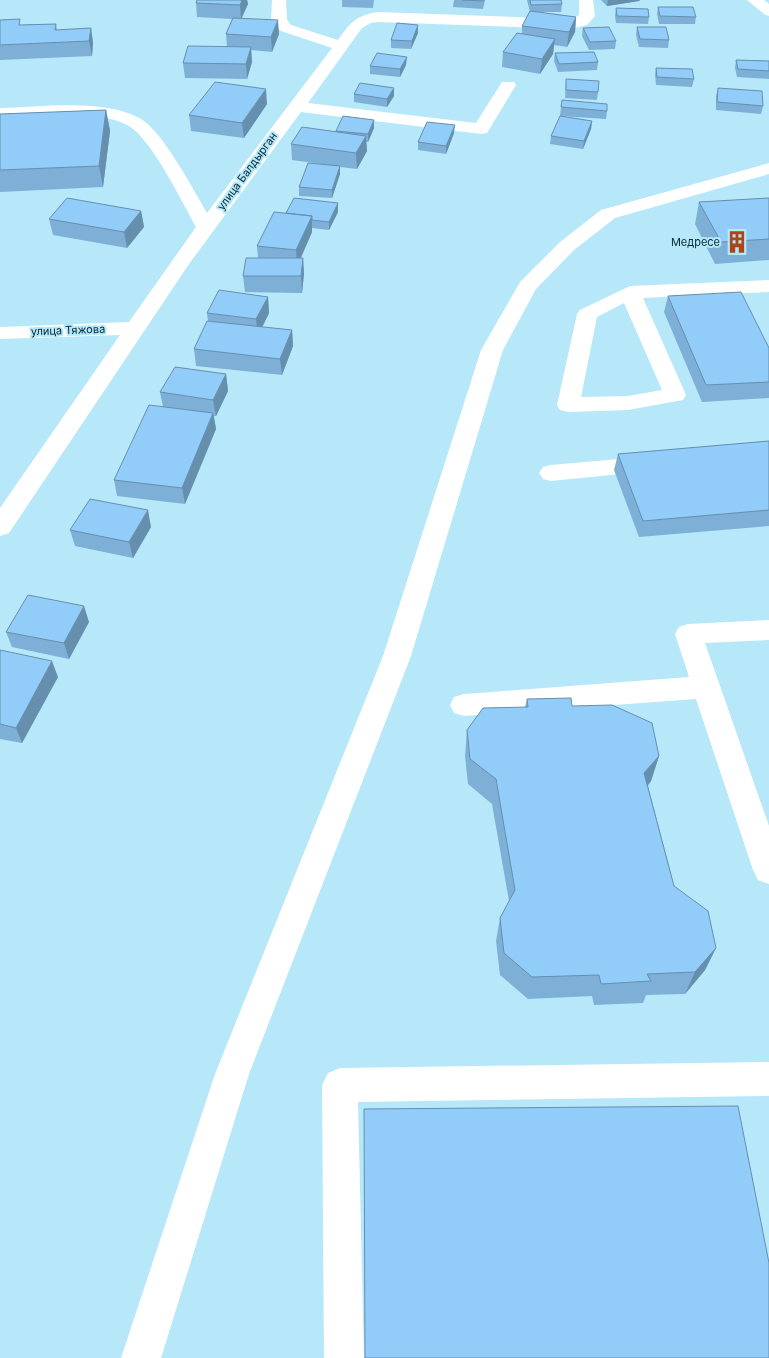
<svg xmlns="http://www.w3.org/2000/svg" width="769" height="1358" font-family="Inter,sans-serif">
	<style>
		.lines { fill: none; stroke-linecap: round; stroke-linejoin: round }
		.minor { fill: #fff; fill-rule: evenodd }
		.wall { fill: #7eafd6 }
		.shaded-wall { fill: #668fae }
		.building { fill: #92ccf9; stroke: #668fae }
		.labels { text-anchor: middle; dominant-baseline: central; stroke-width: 4; stroke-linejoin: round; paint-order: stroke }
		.far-street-label { font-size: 11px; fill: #022a35; stroke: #b6e8fa }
		.far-poi-label { font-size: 11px; fill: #022a35; stroke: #b6e8fa; text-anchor: end }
	</style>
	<rect width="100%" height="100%" fill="#b6e8fa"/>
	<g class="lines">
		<path class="minor" d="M272 0H286L287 20 291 25 338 40C351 22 355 16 378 12L570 19 579 15V0H593L595 16 587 25 570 29 378 22 371 23 362 28 308 103 476 123 502 82H514L516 85 487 133 481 134 301 112 189 264 9 533 0 536V508L120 335 0 339V327L129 322 196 227C182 202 152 140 129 126 97 108 36 117 0 118V108C41 107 105 98 141 119 163 132 193 189 207 213L332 48 281 31 271 21Z
			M747 0H764L769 4V16L764 14Z
			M769 163V174L615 218 574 250 536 289 503 350 411 656 249 1074 161 1358H121L215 1074 383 656 481 350 520 282 560 242 601 210Z
			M769 280V292L643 298 686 395 683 400 628 410 568 412 560 410 557 405 577 314 580 310 630 286ZM624 303 662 390 628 396 581 397 597 317Z
			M653 456 661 458 665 464 661 470 551 481 543 479 539 473 543 467 551 465Z
			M769 620V640L705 643 769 826V884L758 880 753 870 696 699 464 716 454 713 450 705 454 697 464 694 689 677 675 634 679 627 688 624Z
			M769 1062V1096L358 1102 364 1358H324L322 1085 328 1073 340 1068Z"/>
	</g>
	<path class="wall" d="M197 0H247L248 4 242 18 279 34 272 52 251 50 252 62 247 79 185 78 183 63 227 47 226 34 232 19 197 17 196 3Z
		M342 0H374L373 8 342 7Z
		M454 0H485L483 9 453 7Z
		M527 0H561L562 4 561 12H538L576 17 575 32 567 47 554 45 553 54 540 74 502 67 503 52 522 33V26L530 12Z
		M601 0H640L639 1 607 6Z
		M658 7 696 17 695 24H659L657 14Z
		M616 8 649 17 648 24 616 23 615 16Z
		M0 20 21 25 56 24 57 30 91 28 93 43 92 56 0 60Z
		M637 27 669 40 668 48 639 47 636 35Z
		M583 28 616 41 615 49 589 50 582 36Z
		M418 33 411 49 391 48V40Z
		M555 53 598 62 597 70 558 72 554 61Z
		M736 60 769 61V79L737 77 735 68Z
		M406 65 400 77 370 74V66Z
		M656 68 694 79 692 87 656 85 655 75Z
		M566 79 598 92 597 100 565 98Z
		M394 88V96L387 107 354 102V94Z
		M718 88 763 106 761 114 716 110V96Z
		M562 100 607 111 606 119 560 116Z
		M267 104 244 138 191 131 189 115Z
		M106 110 110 131 103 187 0 192V114Z
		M592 121 591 129 583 149 550 144 551 136Z
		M374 128 368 142H366L367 151 357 169 340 167V174L332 198 299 196V187L329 165 292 160 291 144 336 131Z
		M454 133 446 154 418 150V142Z
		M769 198V260L715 264 695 224 699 202Z
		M338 203V212L329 230 312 228V232L301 258H303L304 274 302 293 245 292 243 276 258 258 257 246Z
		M141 211 144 227 127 248 53 235 49 219Z
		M668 296 769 348V398L702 402 664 312Z
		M268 297 269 313 262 327 292 330 293 346 282 375 196 366 194 349 208 321 207 313Z
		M226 374 228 391 216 416H214L216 429 185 504 117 496 114 480 163 407 160 392Z
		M769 441V526L639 537 614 470 618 454Z
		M151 527 133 558 75 546 70 530Z
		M89 622 69 659 12 647 6 632Z
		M0 650 58 677 22 743 0 739Z
		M527 699 572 706 659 756 651 781 648 786 674 886 716 948 705 970 685 994 646 995 643 1003 594 1005 592 996 528 999 500 975 496 941 500 918 509 901 492 804 468 784 465 756 467 730 525 707Z"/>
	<path class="shaded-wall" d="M242 0H247L248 4 241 19 240 5Z
		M608 0H640L639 1 607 6Z
		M576 17 575 32 567 47 569 32Z
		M278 20 279 34 272 52 271 37Z
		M418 25V33L411 49 412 41Z
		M91 28 93 43 92 56 89 41Z
		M555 39 553 54 540 74 542 59Z
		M251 47 252 62 247 79 246 64Z
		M407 57 406 65 400 77V69Z
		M394 88V96L387 107V99Z
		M266 89 267 104 244 138 242 123Z
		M106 110 110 131 103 187 99 166Z
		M374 120V128L368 142V134Z
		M592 121 591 129 583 149 584 141Z
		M455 125 454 133 446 154V146Z
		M366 136 367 151 357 169 356 153Z
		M340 166V174L332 198V190Z
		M338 203V212L329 230V222Z
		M141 211 144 227 127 248 124 232Z
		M312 216V232L297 266 296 250Z
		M303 258 304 274 302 293 301 276Z
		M268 297 269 313 258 336 256 319Z
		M292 330 293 346 282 375 280 359Z
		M226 374 228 391 216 416 213 400Z
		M213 413 216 429 185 504 182 488Z
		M148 510 151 527 133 558 129 542Z
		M84 606 89 622 69 659 64 643Z
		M52 661 58 677 22 743 16 728Z
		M659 756 651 781 637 798 644 773Z
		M716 948 705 970 685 994 695 972Z"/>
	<path class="building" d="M197 0H242L240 5 196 3Z
		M462 0H484V1Z
		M530 0H561L562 4 531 5Z
		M658 7H693L696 17 660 16Z
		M616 8 648 9 649 17 617 16Z
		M530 11 576 17 569 32 522 26Z
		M233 18 278 20 271 37 226 34Z
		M20 19 19 25 56 24 55 30 91 28 89 41 0 45V20Z
		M397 23 418 25 412 41 391 40Z
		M609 27 616 41 590 42 583 28Z
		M637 27H666L669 40 640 39Z
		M517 33 555 39 542 59 503 52Z
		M188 46 251 47 246 64 183 63Z
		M594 52 598 62 559 64 555 53Z
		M377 53 407 57 400 69 370 66Z
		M736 60 769 61V71L738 69Z
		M656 68 692 69 694 79 657 77Z
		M566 79 599 81 598 92 566 90Z
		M215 82 266 89 242 123 189 115Z
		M360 83 394 88 387 99 354 94Z
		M718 88 762 91 763 106 717 102Z
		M562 100 607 104V111L561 107Z
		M106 110 99 166 0 170V114Z
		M343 116 374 120 368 134 336 131Z
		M560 116 592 121 584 141 551 136Z
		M427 122 455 125 446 146 418 142Z
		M302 127 366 136 356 153 291 144Z
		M308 163 340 166 332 190 299 187Z
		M67 198 141 211 124 232 49 219Z
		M294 198 338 203 329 222 312 220V216L286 213Z
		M769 198V239L721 242 699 202Z
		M274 212 312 216 296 250 257 246Z
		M246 258H303L301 276H243Z
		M219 290 268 297 256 319 207 313Z
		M741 292 769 348V382L706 385 668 296Z
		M207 321 292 330 280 359 194 349Z
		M175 367 226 374 213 400 160 392Z
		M149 405 213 413 182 488 114 480Z
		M769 441V510L643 521 618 454Z
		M90 499 148 510 129 542 70 530Z
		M28 595 84 606 64 643 6 632Z
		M0 650 52 661 16 728 0 724Z
		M571 698 572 706 612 705 652 723 659 756 644 773 674 886 708 911 716 948 695 972 647 974 651 981 601 984 599 975 532 977 504 953 500 918 515 890 496 779 470 759 467 730 483 708 528 707 527 699Z
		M738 1106 769 1263V1358H365L364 1109Z"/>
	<defs>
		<symbol id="building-bare" viewBox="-9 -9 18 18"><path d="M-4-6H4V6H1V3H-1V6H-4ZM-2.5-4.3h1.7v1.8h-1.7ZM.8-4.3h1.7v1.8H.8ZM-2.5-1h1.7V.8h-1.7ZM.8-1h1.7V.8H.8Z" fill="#ab4619" stroke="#b6e8fa" stroke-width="2.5" paint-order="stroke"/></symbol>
	</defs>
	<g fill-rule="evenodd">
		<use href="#building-bare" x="721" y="226" width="32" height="32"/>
	</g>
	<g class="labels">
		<g class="far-street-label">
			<text transform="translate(247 171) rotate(-54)">улица Балдырган</text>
			<text transform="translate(68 330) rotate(-2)">улица Тяжова</text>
		</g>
		<g class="far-poi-label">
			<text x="720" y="242">Медресе</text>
		</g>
	</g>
</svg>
